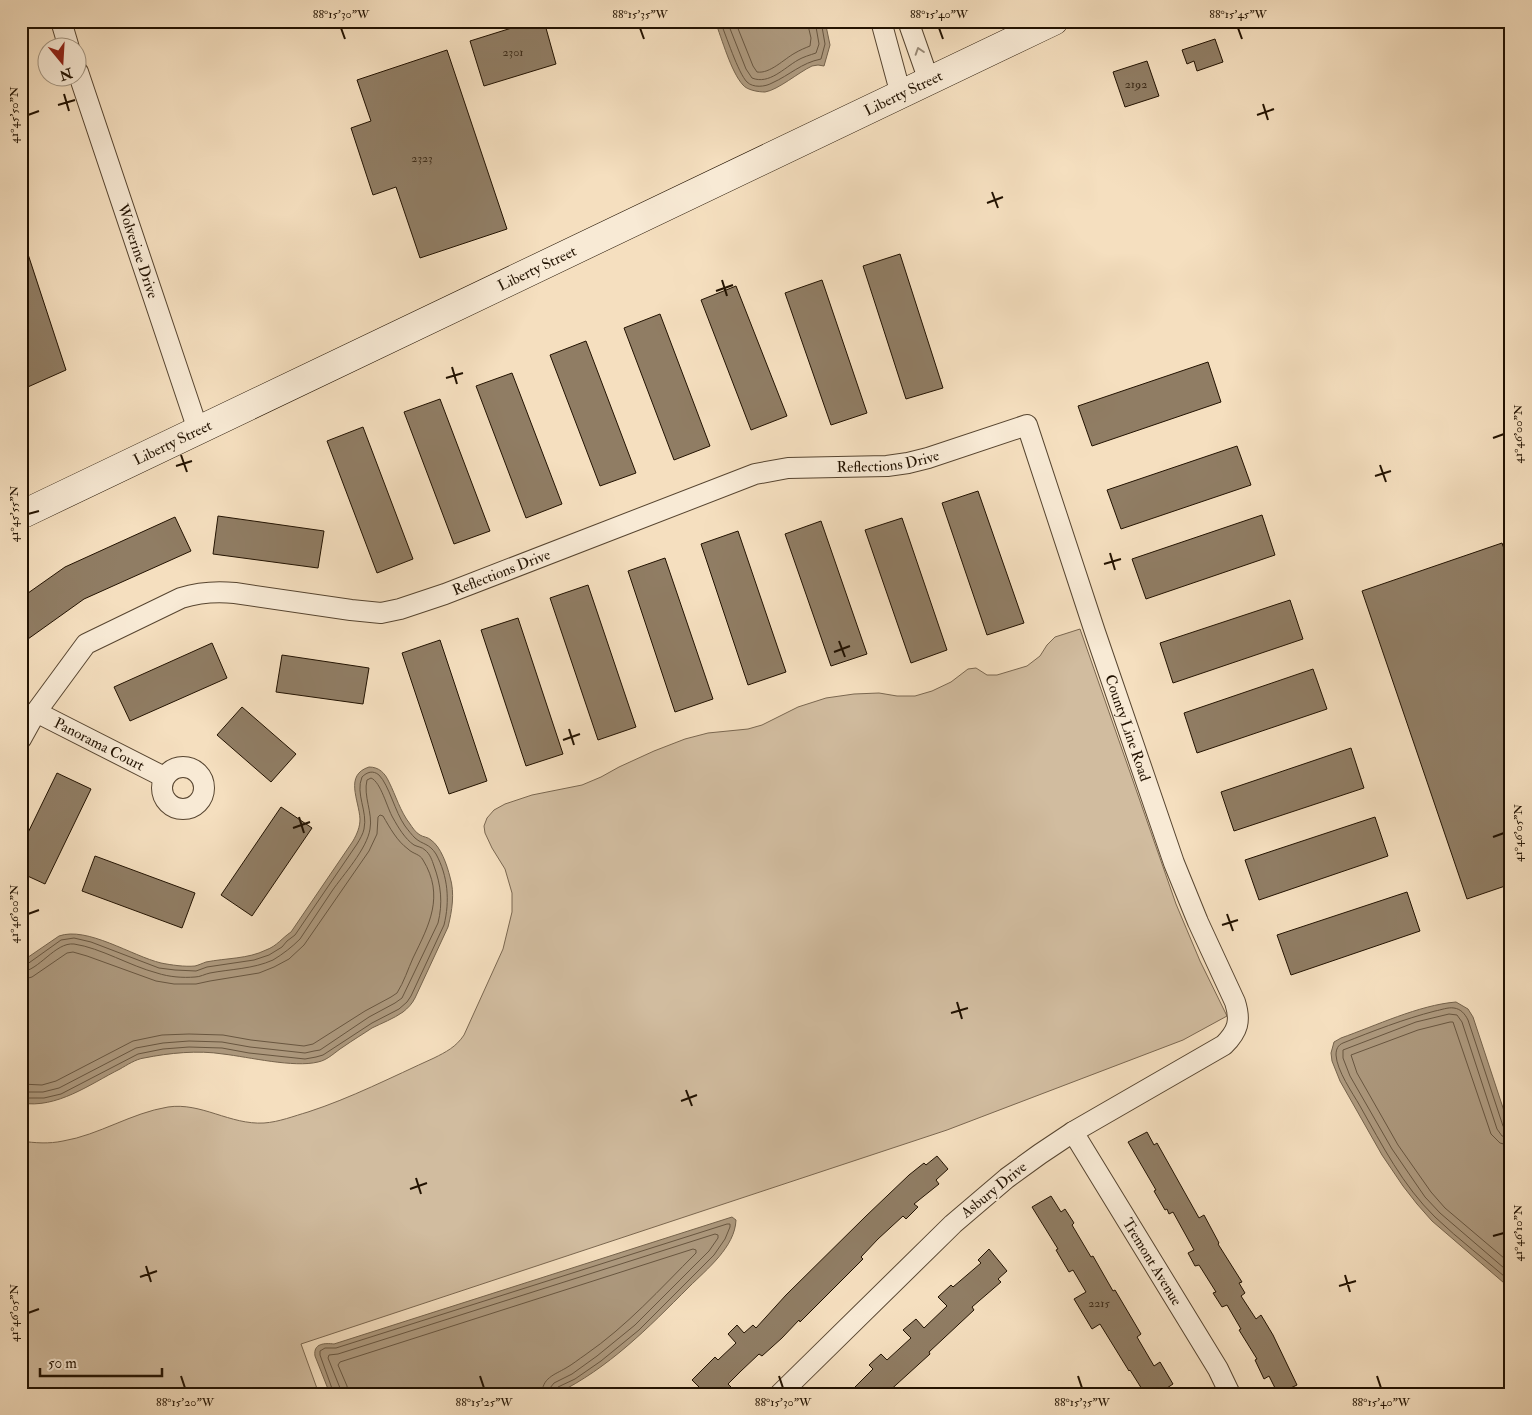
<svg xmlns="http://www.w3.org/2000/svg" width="1532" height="1415" font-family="'IM FELL Double Pica',serif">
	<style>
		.green { fill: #d1bc9f; stroke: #7a6750 }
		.water { fill: #ad997e; stroke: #75634c }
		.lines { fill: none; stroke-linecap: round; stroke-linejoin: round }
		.shore { stroke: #685640; stroke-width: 1 }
		.building { fill: #907d64; stroke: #221201 }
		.street-casing { stroke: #574530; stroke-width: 22 }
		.secondary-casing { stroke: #221201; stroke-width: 29 }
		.street { stroke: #f8ead5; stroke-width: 20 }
		.secondary { stroke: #f8ead5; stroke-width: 28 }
		.oneway { stroke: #988976 }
		.ticks { fill: none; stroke: #221201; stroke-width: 2 }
		.labels { text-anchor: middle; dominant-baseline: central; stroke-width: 4; stroke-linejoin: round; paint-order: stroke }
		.number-label { font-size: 12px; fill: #3e2d1a }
		.street-label { font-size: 15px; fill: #221201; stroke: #f8ead5 }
		.neatline { fill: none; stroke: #221201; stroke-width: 2 }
		.ticks-label { font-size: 12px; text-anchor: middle; fill: #221201 }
	</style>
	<rect width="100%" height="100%" fill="#f5dfbf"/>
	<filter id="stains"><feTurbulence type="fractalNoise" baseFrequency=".004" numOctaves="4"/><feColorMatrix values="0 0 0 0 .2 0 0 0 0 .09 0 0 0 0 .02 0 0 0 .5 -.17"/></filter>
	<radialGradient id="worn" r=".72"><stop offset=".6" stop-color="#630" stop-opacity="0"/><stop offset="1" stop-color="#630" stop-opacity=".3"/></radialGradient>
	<path class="green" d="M1080 629 1176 904 1200 961 1227 1016 1183 1040 947 1130 301 1344 319 1394H21V1141C35 1143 49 1144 63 1141 99 1135 131 1113 168 1107 201 1102 230 1125 264 1123 279 1122 294 1116 308 1112 351 1098 392 1077 434 1058 446 1052 456 1047 464 1035L503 949 512 912V893L505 869 492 848 485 833 484 826 487 818 494 810 505 804 532 795 582 785 601 777 619 767 654 751 685 739 708 733 748 729 762 725 798 707 826 698 854 694 879 693 897 696H915L932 691 951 682 968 669 976 668 987 675H997L1027 666 1040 656 1047 645 1055 637Z"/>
	<path class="water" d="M715 21H825L830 45 824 66 818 65 812 66C799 72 778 90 765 92 758 92 747 90 743 85 731 72 722 39 715 21Z
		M369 767C379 767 385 773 389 782 396 796 400 811 410 824 412 827 416 833 420 835 423 837 428 837 431 840 441 847 447 865 450 877 455 893 452 911 448 927L415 998C412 1004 408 1008 403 1012 393 1019 382 1023 372 1028 363 1034 353 1040 343 1047 335 1052 328 1060 318 1062 294 1068 249 1057 223 1054 198 1050 169 1053 144 1058 136 1059 127 1065 120 1069 90 1084 57 1109 21 1103V962L59 936C87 926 132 956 161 963 171 965 185 967 195 966 199 965 203 963 206 962 226 958 248 959 266 950 277 946 282 938 291 932L353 841C357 834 360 827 360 819 359 800 344 775 369 767Z
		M1456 1002 1468 1009 1473 1017 1511 1132V1289L1432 1221 1417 1204 1403 1186 1382 1155 1340 1081 1332 1061 1331 1053 1334 1042 1341 1038C1375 1026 1419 1005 1456 1002Z
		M732 1217 736 1220C735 1247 707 1269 689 1287 648 1328 609 1368 556 1394H330L315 1356C313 1343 325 1343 334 1344Z"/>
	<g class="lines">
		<path class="shore" d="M720 21C726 35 738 73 747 82 753 88 765 87 772 83 790 75 801 63 821 59L825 44 821 21
			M727 21 746 69 752 78C769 85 784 68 798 60 803 57 810 55 816 53L819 44 815 21
			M735 21 753 66 757 72C770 74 784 59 795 53 800 50 805 48 810 46L811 38 807 21
			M21 966 26 965 61 940 74 938 91 942 159 968 175 970 196 971 207 967 254 960 269 955 282 947 287 941 295 935 357 844C360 839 363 834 364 829 368 811 355 794 362 777 367 772 373 770 379 775 389 785 395 812 405 826 408 830 412 835 415 838 423 845 429 843 436 854 448 876 450 901 444 925L411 996 407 1002 399 1009 372 1023 323 1055 316 1057 305 1059 249 1053 222 1048 189 1047 163 1049 138 1054 61 1094 44 1098H21
			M21 972C39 971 55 942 74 944 101 948 130 966 157 973 169 977 183 978 195 977 200 977 205 974 210 973 231 969 253 969 273 960 283 954 292 947 300 939 311 923 321 907 332 891 343 875 367 849 370 829 373 813 363 796 367 780L371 778C381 782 387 808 393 818 398 827 405 839 414 845 418 847 422 847 425 850 430 854 432 860 434 866 441 885 443 903 438 923L402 998 395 1003 369 1017 320 1050 314 1051 305 1053 250 1047 222 1042 189 1041 163 1043 136 1048 59 1088 43 1092H21
			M21 980 32 977 67 953 73 952 87 956 156 981 174 984H196L210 981 259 973 274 967 289 959 304 945 369 851 377 834 378 817 380 815 383 816C390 828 397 841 408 849 413 854 420 854 423 860 445 896 429 925 413 958 408 969 404 982 397 993L391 997 365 1011 313 1044 304 1046 251 1040 223 1035 189 1034 162 1035 133 1041 56 1081 42 1085 21 1084
			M1511 1132 1506 1131 1503 1126 1468 1020C1465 1014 1461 1009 1454 1008 1448 1007 1441 1010 1435 1011 1404 1019 1373 1031 1343 1043 1338 1045 1336 1049 1336 1055 1337 1071 1352 1092 1360 1106 1382 1145 1403 1186 1435 1217 1459 1240 1486 1260 1511 1282
			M1511 1138 1502 1136 1497 1129 1462 1022 1457 1015 1449 1014 1416 1022 1343 1050V1058L1350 1076 1392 1149 1425 1197 1440 1213 1511 1274
			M1511 1146 1500 1143 1491 1134 1453 1022H1450L1418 1030 1351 1055 1357 1073 1398 1145 1431 1192 1445 1208 1511 1264
			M334 1394 320 1355V1351L325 1348H336L727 1224H730V1227L725 1239 714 1255 639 1330 601 1361 575 1379 558 1387 556 1394
			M341 1394 340 1388 328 1358 329 1355 338 1354 715 1234 718 1235V1238L709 1251 635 1325 597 1356 572 1374 554 1383 550 1388 549 1394
			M348 1394 347 1386 338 1365 340 1362 693 1249 696 1250V1253C660 1289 627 1326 585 1355 579 1359 573 1364 566 1368 554 1375 542 1378 542 1394"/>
	</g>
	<path class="building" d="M534 21H544L556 64 484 86 470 41Z
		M1215 39 1223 62 1197 71 1194 61 1187 64 1182 50Z
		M447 50 507 229 420 258 396 187 373 195 351 128 371 121 357 80Z
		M1147 61 1159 96 1125 107 1113 72Z
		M21 242H24L66 370 21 390Z
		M900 254 943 388 906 399 863 266Z
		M822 280 867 413 831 425 785 293Z
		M736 286 787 416 751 430 701 300Z
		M660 314 710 446 674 460 624 328Z
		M586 341 636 473 600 486 550 355Z
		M1208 362 1221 402 1092 446 1078 406Z
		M512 373 562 504 526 518 476 386Z
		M440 399 490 531 454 544 404 412Z
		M363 427 413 559 377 573 327 441Z
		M1237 446 1251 485 1121 529 1107 490Z
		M978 491 1024 623 987 635 942 503Z
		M1262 515 1275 555 1146 599 1132 559Z
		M218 516 324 531 318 568 213 554Z
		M175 517 191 551 84 599 21 644V598L65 567Z
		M902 518 947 650 911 663 865 530Z
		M821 521 867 654 831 666 785 534Z
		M738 531 786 672 748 685 701 544Z
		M1502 543 1511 569V884L1467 899 1362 591Z
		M665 558 713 699 675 712 628 571Z
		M588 585 636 727 598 740 550 598Z
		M1290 600 1303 639 1173 683 1160 643Z
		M518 618 563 754 526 766 481 630Z
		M440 640 487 781 449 794 402 653Z
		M212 643 227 678 130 721 114 687Z
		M282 655 369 668 363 704 276 692Z
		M1313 669 1327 709 1197 753 1184 713Z
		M242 707 296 754 271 782 217 735Z
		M1351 748 1364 788 1234 831 1221 792Z
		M57 773 91 789 45 884 21 873V847Z
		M281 807 312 828 252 916 221 895Z
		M1375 817 1388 856 1259 900 1245 860Z
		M95 856 195 893 182 928 82 891Z
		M1407 892 1420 931 1291 975 1277 935Z
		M1147 1132 1154 1145 1157 1143 1199 1218 1204 1215 1219 1243 1218 1244 1242 1282 1239 1283 1245 1293 1241 1296 1256 1319 1261 1315 1273 1335 1297 1385 1278 1394 1269 1376 1264 1379 1255 1360 1257 1359 1239 1330 1241 1329 1227 1305 1222 1307 1213 1293 1216 1292 1199 1265 1195 1266 1188 1253 1194 1250 1173 1212 1169 1214 1167 1209 1165 1210 1154 1191 1156 1190 1128 1142Z
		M937 1156 948 1169 936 1180 939 1184 914 1204 918 1207 906 1219 903 1216 878 1239 861 1257 863 1259 800 1322 799 1320 782 1338 762 1356 759 1354 741 1371 728 1384 731 1387 725 1394H706L692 1380 715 1357 718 1360 736 1343 728 1334 737 1325 744 1333 753 1325 756 1328 786 1295 866 1216 909 1175 924 1163 926 1165Z
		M1051 1196 1061 1212 1065 1209 1074 1223 1072 1225 1091 1257 1093 1256 1113 1291 1115 1290 1141 1334 1137 1337 1154 1366 1160 1362 1173 1384 1167 1388 1170 1394H1145L1130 1370 1129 1371 1100 1324 1092 1329 1074 1299 1086 1292 1073 1270 1069 1272 1056 1250 1058 1249 1032 1207Z
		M989 1249 1007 1271 998 1279 1001 1282 972 1307 974 1310 929 1352 930 1354 886 1394H848L873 1369 869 1365 881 1354 887 1360 911 1338 903 1330 916 1319 924 1328 947 1306 938 1297 951 1285 953 1287 981 1263 978 1260Z"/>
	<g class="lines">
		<defs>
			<g id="street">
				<path d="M61 21 69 48"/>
				<path d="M881 21 901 95"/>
				<path d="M908 21 929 81"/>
				<path id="s1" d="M78 72 198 430"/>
				<path id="s2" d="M36 712 164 777"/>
				<path id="s3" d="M21 739 36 712 86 644 181 598C200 592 216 591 235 593L351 610 381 613 400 609 445 594 755 474 788 468 887 466 908 463 928 458 1027 425 1095 632 1174 863 1198 922 1235 1002C1241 1021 1238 1031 1224 1045L1073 1132 1040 1154 1007 1178 953 1224 780 1394"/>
				<circle cx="183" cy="788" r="21"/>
				<path id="s4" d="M1073 1132 1218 1369 1230 1394"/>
			</g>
			<g id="secondary">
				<path id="s5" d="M21 515 1054 21"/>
			</g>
		</defs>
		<use href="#street" class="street-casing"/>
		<use href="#secondary" class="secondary-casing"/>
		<use href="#street" class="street"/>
		<use href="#secondary" class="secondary"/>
	</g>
	<defs><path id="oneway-chevron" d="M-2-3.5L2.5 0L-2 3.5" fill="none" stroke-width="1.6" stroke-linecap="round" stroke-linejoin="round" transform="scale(1.25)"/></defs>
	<use class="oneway" href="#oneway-chevron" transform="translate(919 51) rotate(-108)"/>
	<path class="ticks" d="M341 28 345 39M640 28 644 39M939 28 943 39M1238 28 1242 39M64 94 69 111M1263 104 1268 120M58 105 75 100M28 115 39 111M1257 115 1274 109M992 192 998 208M987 203 1003 197M722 280 727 296M716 291 733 285M452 367 457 384M446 378 463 373M1493 438 1504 434M181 455 187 472M1380 465 1386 482M176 466 192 461M1375 476 1391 471M28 514 39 511M1110 553 1115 570M1104 564 1121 559M839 641 845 657M834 652 850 646M569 729 574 745M563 740 580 734M299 817 304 833M293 828 310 822M1493 837 1504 833M28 914 39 910M1227 914 1233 931M1222 925 1238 920M957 1002 962 1019M951 1013 968 1008M686 1090 692 1106M681 1101 697 1095M416 1178 421 1194M410 1189 427 1183M1493 1236 1504 1233M146 1266 151 1282M1345 1275 1350 1292M140 1277 157 1271M1339 1286 1356 1281M28 1313 39 1309M181 1376 185 1388M480 1376 484 1388M779 1376 783 1388M1078 1376 1082 1388M1377 1376 1381 1388"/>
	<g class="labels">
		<g class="number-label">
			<text x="513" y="52">2301</text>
			<text x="1136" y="84">2192</text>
			<text x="422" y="158">2323</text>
			<text x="1099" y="1303">2215</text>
		</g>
		<g class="street-label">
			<text stroke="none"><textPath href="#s5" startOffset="978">Liberty Street</textPath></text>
			<text stroke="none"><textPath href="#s1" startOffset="189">Wolverine Drive</textPath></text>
			<text stroke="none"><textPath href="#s5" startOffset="572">Liberty Street</textPath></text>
			<text stroke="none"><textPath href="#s5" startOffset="168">Liberty Street</textPath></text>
			<text stroke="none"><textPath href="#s3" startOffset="956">Reflections Drive</textPath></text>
			<text stroke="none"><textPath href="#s3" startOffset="550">Reflections Drive</textPath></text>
			<text stroke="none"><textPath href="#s3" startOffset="1420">County Line Road</textPath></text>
			<text stroke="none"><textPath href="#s2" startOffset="71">Panorama Court</textPath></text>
			<text transform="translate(994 1190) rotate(-39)">Asbury Drive</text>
			<text stroke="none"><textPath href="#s4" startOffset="152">Tremont Avenue</textPath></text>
		</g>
	</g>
	<rect width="1532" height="1415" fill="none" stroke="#f5dfbf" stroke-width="55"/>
	<g transform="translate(62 62) rotate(162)"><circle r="24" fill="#f8ead5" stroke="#a29480"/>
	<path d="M0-4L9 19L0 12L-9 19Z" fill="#8f2418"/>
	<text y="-8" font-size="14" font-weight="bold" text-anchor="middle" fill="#221201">N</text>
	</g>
	<path d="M40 1368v8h122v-8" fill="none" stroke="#221201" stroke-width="2.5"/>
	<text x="48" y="1368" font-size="15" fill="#221201" stroke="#f8ead5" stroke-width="4" paint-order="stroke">50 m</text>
	<rect x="28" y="28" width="1476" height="1360" class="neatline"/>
	<g class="ticks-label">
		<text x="341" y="18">88°15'30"W</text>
		<text x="640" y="18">88°15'35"W</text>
		<text x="939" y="18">88°15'40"W</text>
		<text x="1238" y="18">88°15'45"W</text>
		<text transform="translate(14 115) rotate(-90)" y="4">41°45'50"N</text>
		<text transform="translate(1518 434) rotate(-90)" y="4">41°46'00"N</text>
		<text transform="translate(14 514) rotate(-90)" y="4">41°45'55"N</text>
		<text transform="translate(1518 833) rotate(-90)" y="4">41°46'05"N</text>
		<text transform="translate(14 914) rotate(-90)" y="4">41°46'00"N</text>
		<text transform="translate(1518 1233) rotate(-90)" y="4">41°46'10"N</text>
		<text transform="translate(14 1313) rotate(-90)" y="4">41°46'05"N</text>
		<text x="185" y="1406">88°15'20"W</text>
		<text x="484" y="1406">88°15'25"W</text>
		<text x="783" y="1406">88°15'30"W</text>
		<text x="1082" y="1406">88°15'35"W</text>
		<text x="1381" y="1406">88°15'40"W</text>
	</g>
	<rect width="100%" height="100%" filter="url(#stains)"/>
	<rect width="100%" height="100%" fill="url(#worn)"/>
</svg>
